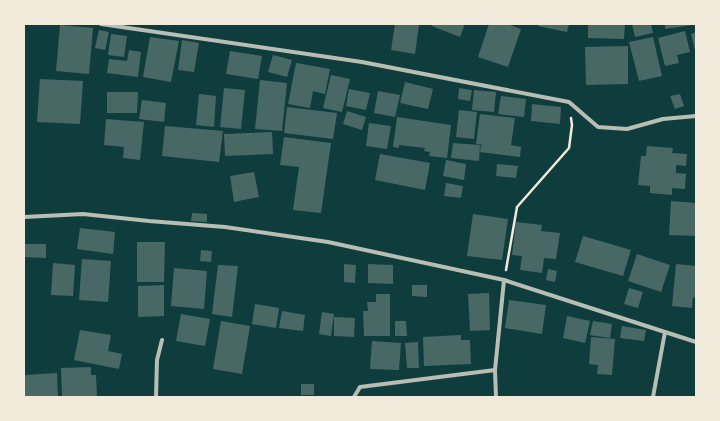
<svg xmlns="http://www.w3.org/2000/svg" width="720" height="421" font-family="'Roboto Condensed',sans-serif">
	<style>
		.building { fill: #486865 }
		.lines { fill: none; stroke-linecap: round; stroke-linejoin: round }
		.path { stroke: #f1e9da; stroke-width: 2.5 }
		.minor { stroke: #b8beb3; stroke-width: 4 }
	</style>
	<rect width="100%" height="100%" fill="#0f3d3e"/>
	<path class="building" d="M395 24H419L415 54 391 50Z
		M433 24H465L460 37 432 26Z
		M489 24H507L521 29 508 67 478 57Z
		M539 24H569L567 32 538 26Z
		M588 24H625L624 39 588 38Z
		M632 24H651L653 33 635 37Z
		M665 24H692V25L665 29Z
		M60 25 93 28 89 74 56 71Z
		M99 30 109 32 105 50 95 48Z
		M685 31 690 52 677 55 679 63 665 66 658 38Z
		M696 32V50H695L691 34Z
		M111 34 127 36 124 57 108 55Z
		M150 37 179 41 171 82 143 77Z
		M653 37 662 76 639 81 629 42Z
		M182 40 199 43 194 72 178 70Z
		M628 46V84L586 85 585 47Z
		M129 50 141 52 138 77 107 73 109 59 127 61Z
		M230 51 262 56 258 79 226 74Z
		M273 55 292 60 287 77 268 72Z
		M296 63 330 69 325 94 313 91 310 108 288 104Z
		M331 75 350 79 342 112 323 108Z
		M40 79 83 81 80 124 37 122Z
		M260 80 287 83 282 131 255 129Z
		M405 82 433 89 428 109 400 103Z
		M224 88 245 90 241 129 220 127Z
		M459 88 472 90 470 101 458 99Z
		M349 89 370 93 366 110 346 106Z
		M474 90 496 92 494 112 472 110Z
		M378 91 400 95 395 117 374 113Z
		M107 92H138L137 113H107Z
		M199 94 216 96 214 127 196 125Z
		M680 94 684 106 675 109 670 96Z
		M501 96 526 99 524 117 498 114Z
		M142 100 166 103 164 122 139 119Z
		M532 104 561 107 560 124 531 121Z
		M287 107 337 113 333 139 284 133Z
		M459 110 477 112 474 139 456 137Z
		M347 111 366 117 362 130 343 124Z
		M480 114 515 118 511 145 521 147 520 157 480 152 481 145H484L476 144Z
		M397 117 451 125 447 158 429 156 430 152 424 151 425 148 399 145V148L393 147Z
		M106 119 144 122 140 160 123 158 124 147 104 145Z
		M369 123 391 126 387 149 366 146Z
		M165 126 223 131 219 162 162 156Z
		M272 132 273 154 225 156 224 134Z
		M284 137 331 143 321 213 293 210 299 167 280 165Z
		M453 143 480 145 479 161 451 158Z
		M647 146 673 148 672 153 687 154 686 166 676 165V173L686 174 685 189 672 188V195L650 193V186L638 185 641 156H646Z
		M380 154 430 163 425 190 375 180Z
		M446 160 466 164 464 180 443 176Z
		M497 164 518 166 516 178 496 176Z
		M254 172 259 197 234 202 230 176Z
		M446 183 463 186 461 198 444 196Z
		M671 201 696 203V236L669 235Z
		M192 213 207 214V222L191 221Z
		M473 214 508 219 502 260 467 256Z
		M516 222 542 225 541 231 560 233 556 259 544 258 542 273 520 270 522 256 512 255Z
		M80 228 115 232 113 254 77 249Z
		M583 236 631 250 623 276 575 262Z
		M137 242H165L164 282H137Z
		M24 244H46V258L24 257Z
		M201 250 212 251 211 262 200 261Z
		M637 254 670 265 661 292 628 281Z
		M82 259 111 261 108 302 79 300Z
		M53 263 75 265 73 296 51 295Z
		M344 264 356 265 355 283 344 282Z
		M368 264 393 265V284L368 283Z
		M676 264 696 266V298L693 297 692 308 672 306Z
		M218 265 238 266 232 317 212 314Z
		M174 268 207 271 204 309 171 306Z
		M548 269 557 271 555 282 546 280Z
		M164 285V316L138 317V286Z
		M412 285H427V297L412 296Z
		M629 288 643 292 638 308 624 304Z
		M489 293 490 330 470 331 468 294Z
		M376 294H390V336H364L363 311H368L367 302H376Z
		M509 300 546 305 542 334 505 328Z
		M255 304 279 308 276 328 252 324Z
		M282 311 305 315 303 331 279 328Z
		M322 312 334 314 331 336 319 334Z
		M181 314 210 319 205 346 176 341Z
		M567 316 590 321 585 343 563 338Z
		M334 317 355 318 354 337 334 336Z
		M221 321 250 326 242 374 213 369Z
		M395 321H406L407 336H395Z
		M593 321 612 324 610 338 590 335Z
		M622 326 646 330 644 341 620 338Z
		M80 330 111 335 108 351 122 354 119 369 74 360Z
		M461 335V340H470L471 364 424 366 423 337Z
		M591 337 615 339 612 375 597 374 598 365 589 364Z
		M372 341 401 343 399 370 370 369Z
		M418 342 419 368H407L405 343Z
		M91 367V375H96L97 397H62L61 368Z
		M57 373 58 397H24V375Z
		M301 384H314V395H301Z"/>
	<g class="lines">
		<path class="path" d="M506 270 517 207 569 148 572 125 571 118"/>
		<path class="minor" d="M101 24 362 62 569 102 598 127 627 129 663 119 696 116
			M24 217 83 214 149 221 225 227 328 242 504 280 696 342
			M156 397 157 360 162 340
			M354 397 360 387 495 370
			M496 397 495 370 504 280
			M653 397 665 332"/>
	</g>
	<rect width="720" height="421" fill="none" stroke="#f1e9da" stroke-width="50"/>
</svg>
